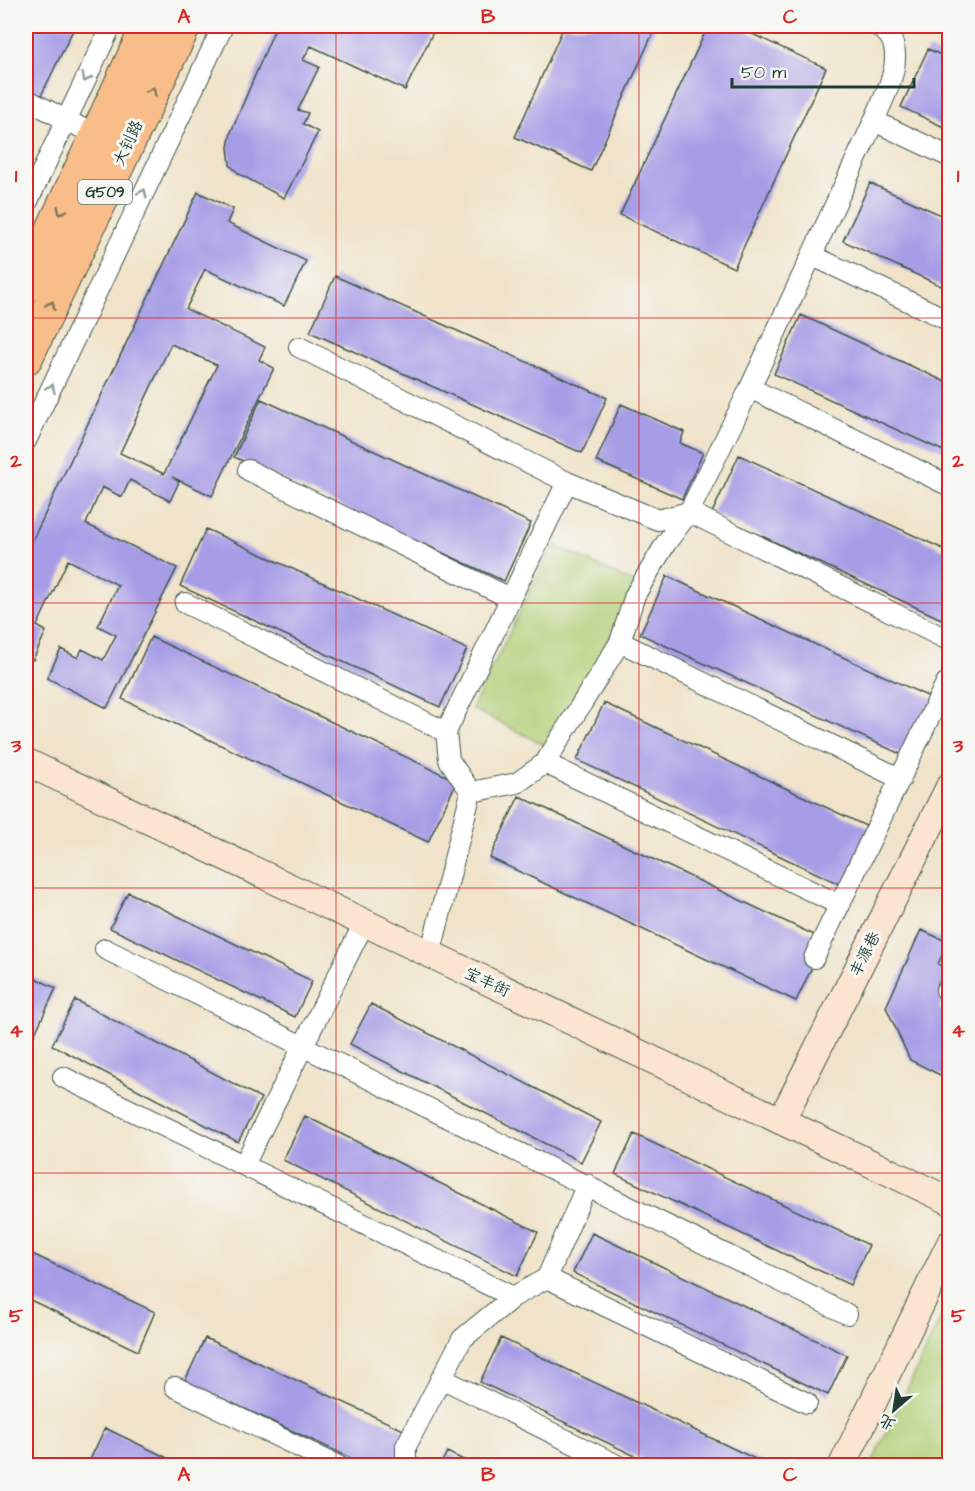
<svg xmlns="http://www.w3.org/2000/svg" width="975" height="1491" font-family="'Architects Daughter','LXGW WenKai TC',sans-serif">
	<style>
		.green { fill: #b1ce75; stroke: #688654; stroke-width: 1.5 }
		.building { fill: #a79de6; fill-rule: evenodd }
		.lines { fill: none; stroke-linecap: round; stroke-linejoin: round }
		.street-casing { stroke: #3e564a; stroke-width: 22 }
		.secondary-casing { stroke: #3e564a; stroke-width: 29 }
		.highway-casing { stroke: #3e564a; stroke-width: 35 }
		.street { stroke: #fff; stroke-width: 20 }
		.secondary { stroke: #fce5d0; stroke-width: 27 }
		.highway { stroke: #f8bd89; stroke-width: 33 }
		.oneway { stroke: #8f9e9a }
		.oneway2 { stroke: #81775a }
		.grid { fill: none; stroke: #d62828; stroke-width: 1.5; stroke-opacity: 0.55 }
		.labels { text-anchor: middle; dominant-baseline: central; stroke-width: 6; stroke-linejoin: round; paint-order: stroke }
		.shield { fill: #f6f6f2; stroke: #60746d; stroke-width: 1.5 }
		.shield-label { font-size: 15px; font-weight: bold; fill: #1f3d34 }
		.street-label { font-size: 16px; fill: #1f3d34; stroke: #f6f6f2 }
		.neatline { fill: none; stroke: #d62828; stroke-width: 2 }
		.grid-label { font-size: 20px; text-anchor: middle; font-weight: bold; fill: #d62828 }
	</style>
	<rect width="100%" height="100%" fill="#f6f6f2"/>
	<filter id="ink" filterUnits="userSpaceOnUse"><feTurbulence type="fractalNoise" baseFrequency=".0167" numOctaves="2"/><feDisplacementMap in="SourceGraphic" scale="12" xChannelSelector="R" yChannelSelector="G"/><feConvolveMatrix kernelMatrix="1 2 1 2 8 2 1 2 1" color-interpolation-filters="sRGB"/></filter>
	<filter id="wash" filterUnits="userSpaceOnUse"><feTurbulence type="fractalNoise" baseFrequency=".008" numOctaves="4" result="noise"/><feDisplacementMap in="SourceGraphic" scale="24" xChannelSelector="R" yChannelSelector="G"/><feGaussianBlur stdDeviation="1.35" result="paint"/><feColorMatrix in="noise" values="0 0 0 0 0 0 0 0 0 0 0 0 0 0 0 0 0 1.4 0 .05"/><feComposite in="paint" operator="in"/></filter>
	<g filter="url(#wash)">
		<rect width="100%" height="100%" fill="#f0e3c9"/>
		<path class="green" d="M553 544 636 584 555 750 472 709Z
			M949 1301V1465H871Z"/>
		<g id="blocks">
			<path class="building" d="M26 26H75L35 108 26 103Z
				M276 26H436L405 90 311 46 303 60 319 67 298 110 308 113 303 124 318 132 284 198 239 174 230 165 228 147 231 132Z
				M564 26H656L591 171 515 137Z
				M708 26H735L826 68 734 268 620 215Z
				M928 49 950 59V130L901 107Z
				M870 183 950 219V290L843 241Z
				M198 192 233 209 227 223 306 261 284 306 205 269 186 309 265 347 259 360 274 368 212 496 172 477 179 482 170 501 130 480 122 497 102 487 89 517 86 524 177 568 107 708 47 678 61 649 78 658 82 649 103 660 116 635 98 626 118 585 68 560 37 626 46 631 33 660 26 656V554ZM171 344 217 365 164 474 120 453Z
				M335 276 607 398 582 453 310 332Z
				M801 315 950 384V454L774 374Z
				M261 399 531 523 504 581 234 457Z
				M621 404 684 432 680 443 703 453 682 499 596 461Z
				M739 455 950 552V623L712 513Z
				M206 529 467 649 440 707 180 586Z
				M667 576 936 700 909 758 640 634Z
				M151 637 457 781 428 842 122 699Z
				M604 703 881 833 854 891 577 760Z
				M519 796 825 940 796 1001 490 858Z
				M128 892 312 981 295 1017 110 928Z
				M921 930 948 942 938 964 950 972V987L939 1009 950 1015V1080L910 1060 886 1007Z
				M26 974 56 988 26 1053Z
				M75 1000 261 1098 238 1142 52 1045Z
				M371 1004 601 1122 581 1162 350 1044Z
				M305 1116 538 1232 517 1276 283 1160Z
				M634 1134 869 1245 850 1285 615 1174Z
				M592 1233 847 1355 828 1395 573 1273Z
				M26 1251 155 1312 138 1351 26 1298Z
				M205 1338 408 1432 393 1466H368L185 1381Z
				M501 1338 770 1466H656L480 1382Z
				M105 1428 184 1466H87Z
				M447 1452 476 1466H440Z"/>
		</g>
	</g>
	<g filter="url(#ink)">
		<use href="#blocks" fill-opacity="0" stroke="#3e564a" stroke-width="1.5"/>
		<g class="lines">
			<defs>
				<path id="street" d="M26 99 97 136
					M874 121 950 157
					M26 205 111 26
					M813 256 950 321
					M299 347 567 482
					M750 388 950 486
					M26 441 223 26
					M248 470 510 598
					M185 603 446 732
					M620 642 901 779
					M545 763 840 905
					M471 792 449 760 446 732 567 482 658 520 689 512 950 641
					M105 949 847 1314
					M430 955 471 792 517 783 545 763 620 642 635 595 666 543 689 512 750 388 874 121C883 98 904 64 891 39 889 34 882 30 878 26
					M814 958 946 683
					M946 990 950 991
					M63 1077 513 1297 547 1278 807 1403
					M244 1165 364 923
					M547 1278 587 1184
					M441 1378 619 1466
					M175 1387 338 1466
					M406 1466V1446L462 1339 513 1297"/>
				<path id="secondary" d="M26 762 950 1201
					M781 1121 950 786
					M842 1466 950 1244"/>
				<path id="highway" d="M26 286 148 26
					M26 358 184 26"/>
			</defs>
			<use href="#street" class="street-casing"/>
			<use href="#secondary" class="secondary-casing"/>
			<use href="#highway" class="highway-casing"/>
			<use href="#street" class="street"/>
			<use href="#secondary" class="secondary"/>
			<use href="#highway" class="highway"/>
		</g>
		<defs><path id="oneway-chevron" d="M-2-3.5L2.5 0L-2 3.5" fill="none" stroke-width="1.6" stroke-linecap="round" stroke-linejoin="round" transform="scale(1.5)"/></defs>
		<g class="oneway">
			<use href="#oneway-chevron" transform="translate(86 78) rotate(115)"/>
			<use href="#oneway-chevron" transform="translate(143 193) rotate(-65)"/>
			<use href="#oneway-chevron" transform="translate(51 388) rotate(-65)"/>
		</g>
		<g class="oneway2">
			<use href="#oneway-chevron" transform="translate(152 91) rotate(-65)"/>
			<use href="#oneway-chevron" transform="translate(61 211) rotate(115)"/>
			<use href="#oneway-chevron" transform="translate(51 305) rotate(-65)"/>
		</g>
	</g>
	<path class="grid" d="M336 26V1466M639 26V1466M26 318H950M26 603H950M26 888H950M26 1173H950"/>
	<g class="labels">
		<rect class="shield" x="78" y="180" width="54" height="24" rx="4.5"/>
		<g class="shield-label">
			<text x="105" y="192">G509</text>
		</g>
		<g class="street-label">
			<text transform="translate(128 143) rotate(-65)">大钊路</text>
			<text transform="translate(865 954) rotate(-63)">丰源巷</text>
			<text transform="translate(487 982) rotate(25)">宝丰街</text>
		</g>
	</g>
	<rect width="975" height="1491" fill="none" stroke="#f6f6f2" stroke-width="66"/>
	<g transform="translate(894 1410) rotate(209)" stroke="#f6f6f2" stroke-width="4.5" paint-order="stroke">
	<path d="M0-4.5L10 22L0 15L-10 22Z" fill="#1f3d34"/>
	<text y="-9" font-size="16" font-weight="bold" text-anchor="middle" fill="#1f3d34">北</text>
	</g>
	<path d="M732 78v9h182v-9" fill="none" stroke="#1f3d34" stroke-width="3"/>
	<text x="741" y="78" font-size="18" fill="#1f3d34" stroke="#f6f6f2" stroke-width="4.5" paint-order="stroke">50 m</text>
	<rect x="33" y="33" width="909" height="1425" class="neatline"/>
	<g class="grid-label">
		<text x="184" y="23">A</text>
		<text x="488" y="23">B</text>
		<text x="790" y="23">C</text>
		<text x="16" y="182">1</text>
		<text x="958" y="182">1</text>
		<text x="16" y="467">2</text>
		<text x="958" y="467">2</text>
		<text x="16" y="752">3</text>
		<text x="958" y="752">3</text>
		<text x="16" y="1037">4</text>
		<text x="958" y="1037">4</text>
		<text x="16" y="1322">5</text>
		<text x="958" y="1322">5</text>
		<text x="184" y="1481">A</text>
		<text x="488" y="1481">B</text>
		<text x="790" y="1481">C</text>
	</g>
</svg>
